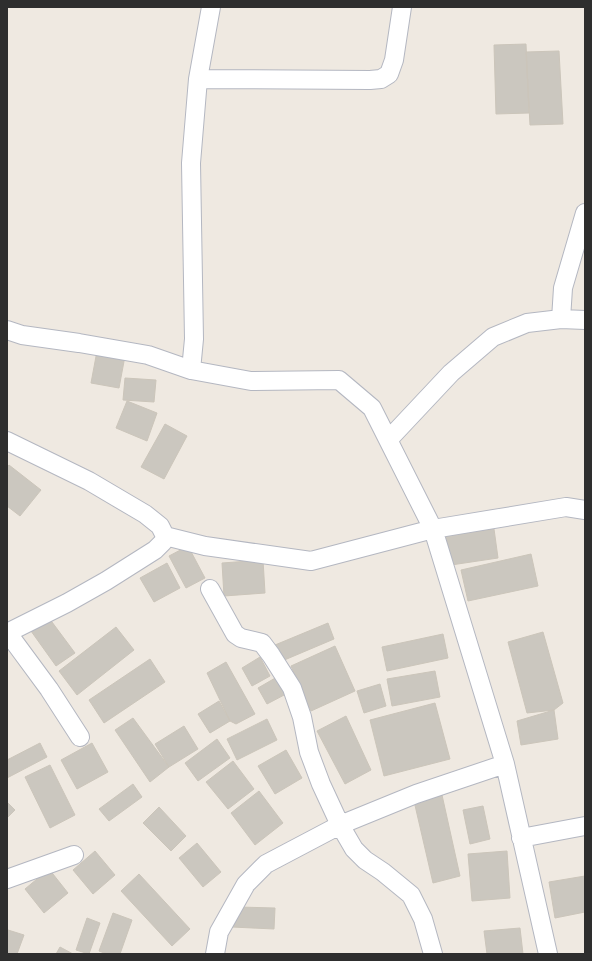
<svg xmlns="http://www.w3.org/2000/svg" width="592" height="961" font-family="Signika,sans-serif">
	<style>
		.building { fill: #cbc7bf; stroke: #cbc5ba }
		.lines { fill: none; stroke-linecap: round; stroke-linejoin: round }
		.street-casing { stroke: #b4b7c1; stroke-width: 20 }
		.street { stroke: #fff; stroke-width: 18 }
	</style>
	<rect width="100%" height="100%" fill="#efe9e1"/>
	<path class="building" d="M526 44 529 113 496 114 494 45Z
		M559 51 563 124 530 125 526 52Z
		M97 351 125 356 119 388 91 383Z
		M125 378 156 380 154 402 123 400Z
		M127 401 157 413 147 441 116 428Z
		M165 424 187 436 164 479 141 467Z
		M9 465 41 490 20 516 7 506V467Z
		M494 529 498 558 451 565 446 536Z
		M188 546 205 578 186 588 169 556Z
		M531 554 538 586 468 601 461 570Z
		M263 560 265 593 224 596 222 563Z
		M167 563 180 588 154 602 140 578Z
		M49 618 75 653 56 666 31 631Z
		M328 623 334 639 282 661 275 645Z
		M116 627 134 650 77 695 59 671Z
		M543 632 563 703 554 710 527 713 508 642Z
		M443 634 448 658 387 671 382 647Z
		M335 646 355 691 311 711 291 666Z
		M260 657 270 676 252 686 242 668Z
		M150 659 165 682 104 723 89 700Z
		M226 662 255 714 236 724 230 721 207 673Z
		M435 671 440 697 392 706 387 679Z
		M277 677 286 694 267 704 258 688Z
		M380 684 386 706 364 713 357 691Z
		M219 701 230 721 210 733 198 714Z
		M435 703 450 759 384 776 370 720Z
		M554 710 558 739 521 745 517 721Z
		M346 716 371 770 345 784 317 731Z
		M133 718 169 767 150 782 115 730Z
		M267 719 277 740 237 760 227 739Z
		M184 726 198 749 169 767 155 744Z
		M217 739 230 758 198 781 185 763Z
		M40 743 47 757 7 778V760Z
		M92 743 108 772 77 789 61 760Z
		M286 750 302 778 275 794 258 766Z
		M233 761 254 789 228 809 206 782Z
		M50 765 75 815 50 828 25 777Z
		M133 784 142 797 109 821 99 809Z
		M259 791 283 823 255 845 231 813Z
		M442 795 460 876 433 883 414 801Z
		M7 802 15 810 7 818Z
		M483 806 490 839 470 844 463 810Z
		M159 807 186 836 171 851 143 823Z
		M197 843 221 872 203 887 179 858Z
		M95 851 115 875 93 894 73 870Z
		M507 851 510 898 472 901 468 854Z
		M49 869 68 893 44 913 25 889Z
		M139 874 190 929 172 946 121 891Z
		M585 876V912L555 918 549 882Z
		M238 907 275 908 274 929 232 927Z
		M113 913 132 920 120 954H107L99 951Z
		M87 918 100 923 89 954 76 950Z
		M520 928 523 954H487L484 931Z
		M8 930 24 935 17 954H7Z
		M60 947 73 954H56Z"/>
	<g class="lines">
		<defs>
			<path id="street" d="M211 7 198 79 191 163 194 339 191 370 251 381 339 380 372 408 433 529 505 764 548 954
				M198 79 370 80 381 79 389 74 394 60 402 7
				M561 319 563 288 585 213
				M7 330 22 335 79 343 148 355 191 370
				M389 439 451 373 493 337 527 323 561 319 585 320
				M7 441 89 481 145 514 160 526 165 536 163 542 155 550 106 581 67 603 7 633
				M165 536 205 546 311 561 433 529 566 507 585 510
				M210 589 235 634 241 638 262 643 271 655 292 688 302 717 309 752 321 784 340 825 354 849 365 860 383 872 411 895 423 919 433 954
				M7 632 49 689 80 737
				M521 838 585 826
				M7 879 74 855
				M215 954 219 932 246 884 266 864 340 825 416 794 505 764"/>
		</defs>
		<use href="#street" class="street-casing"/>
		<use href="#street" class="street"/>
	</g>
	<rect width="592" height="961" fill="none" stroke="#2e2e2e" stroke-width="16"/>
</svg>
